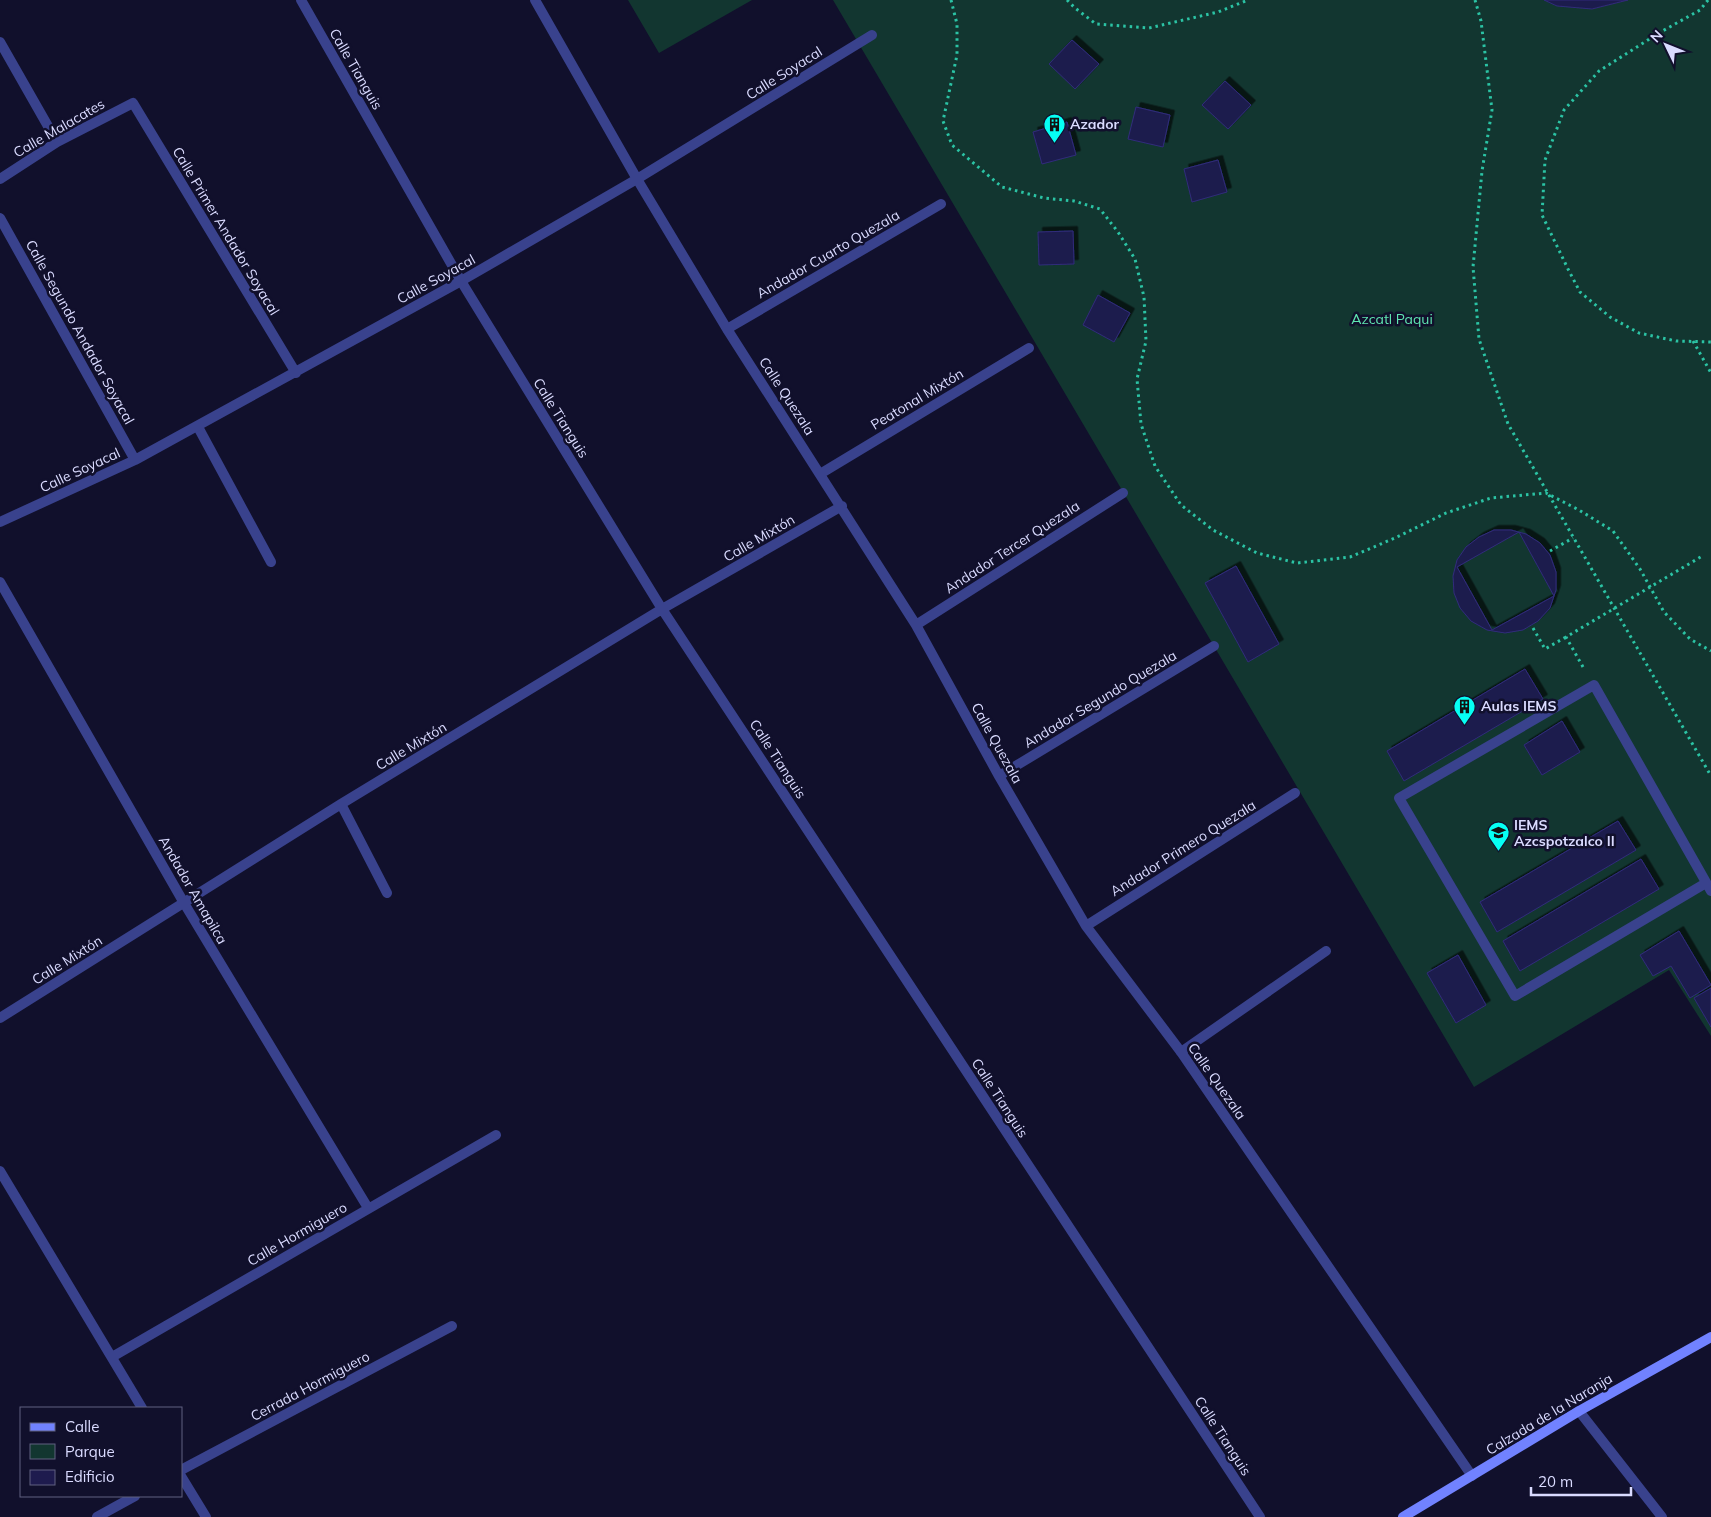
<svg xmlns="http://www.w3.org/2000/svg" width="1711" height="1517" font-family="Mulish,sans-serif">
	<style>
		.green { fill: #123630 }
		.building { fill: #1e1b4e; stroke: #302c7b; fill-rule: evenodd; filter: url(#shadow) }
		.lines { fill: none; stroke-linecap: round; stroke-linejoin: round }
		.path { stroke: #2bc3a4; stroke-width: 3; stroke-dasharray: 2.5 4; stroke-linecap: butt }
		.lane { stroke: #39428d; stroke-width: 10 }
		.street { stroke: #39428d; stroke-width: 10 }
		.secondary { stroke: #7182ff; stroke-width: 10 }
		.labels { text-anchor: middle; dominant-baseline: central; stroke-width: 5; stroke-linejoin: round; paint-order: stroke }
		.street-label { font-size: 14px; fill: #dadbff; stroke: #11102c }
		.poi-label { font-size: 14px; font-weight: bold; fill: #dadbff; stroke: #11102c; text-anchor: start }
		.park-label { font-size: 14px; fill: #5fe6b1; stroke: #11102c }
	</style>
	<defs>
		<filter id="shadow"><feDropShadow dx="4.5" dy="-4.5" stdDeviation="0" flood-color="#0009"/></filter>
	</defs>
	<rect width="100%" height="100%" fill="#11102c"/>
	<path class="green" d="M628 0H752L659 53Z
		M833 0H1711V1036L1669 970 1474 1087Z"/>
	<path class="building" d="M1544 0H1628L1592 9 1557 6Z
		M1072 40 1099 64 1075 89 1049 64Z
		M1225 81 1251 105 1228 129 1202 105Z
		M1136 107 1170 115 1163 147 1128 139Z
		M1067 122 1076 155 1042 164 1033 132Z
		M1218 160 1227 192 1192 202 1184 169Z
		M1073 231 1074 264 1039 265 1038 232Z
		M1098 295 1130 313 1114 342 1083 325Z
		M1494 530H1511L1526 534 1540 543 1550 555 1556 572V590L1550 608 1538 621 1523 630 1505 633 1487 630 1471 621 1460 608 1454 593 1453 576 1457 560 1466 547 1479 537ZM1519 532 1554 596 1492 630 1457 567Z
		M1236 566 1279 644 1248 662 1205 583Z
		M1525 669 1543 699 1404 781 1387 751Z
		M1562 721 1580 752 1542 775 1524 745Z
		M1618 821 1636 850 1497 932 1480 902Z
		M1641 859 1659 889 1520 971 1503 941Z
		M1679 931 1711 985 1690 998 1671 966 1653 976 1640 955Z
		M1458 955 1486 1005 1456 1023 1427 973Z
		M1711 988V1027L1694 998Z"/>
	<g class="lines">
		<path class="path" d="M951 0 957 24V55L943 121 952 145 1002 187 1044 198 1074 201 1100 209 1118 232 1135 259 1144 297 1146 341 1137 379 1141 424 1155 466 1181 505 1213 530 1257 553 1297 563 1350 557 1395 538 1446 513 1491 498 1546 493 1579 510 1613 531 1640 569 1664 612 1690 639 1711 651
			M1067 0 1075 8 1096 24 1149 28 1218 12 1248 0
			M1475 0 1481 21 1492 110 1482 171 1473 267 1479 339 1508 424 1711 776
			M1708 0 1700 10 1659 33 1599 71 1564 110 1545 160 1542 215 1568 269 1580 292 1610 317 1639 333 1676 341 1711 342
			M1693 341 1711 373
			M1550 551 1573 538
			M1533 628 1545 649 1566 637
			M1583 667 1566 637 1704 555"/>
		<path class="lane" d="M198 427 271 562
			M1706 883 1515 996 1399 798 1594 685 1711 891
			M1181 1052 1326 951"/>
		<path class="street" d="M301 0 461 281 662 609 1260 1517
			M535 0 637 179 727 329 916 625 999 776 1086 926 1181 1052 1472 1476
			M0 42 57 142
			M0 179 57 142 133 103 296 373
			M0 218 135 460
			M727 329 941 204
			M820 474 1029 348
			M0 522 135 460 461 281 637 179 872 35
			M0 582 184 903 368 1208
			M916 625 1123 493
			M999 776 1214 646
			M341 804 387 893
			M1086 926 1295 793
			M0 1018 341 804 662 609 842 506
			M0 1171 142 1408
			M112 1357 496 1135
			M1579 1411 1662 1517
			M181 1470 452 1326
			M181 1476 206 1517
			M97 1517 135 1496"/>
		<path class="secondary" d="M1403 1517 1579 1411 1711 1337"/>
	</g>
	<defs>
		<symbol id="building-pin" viewBox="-11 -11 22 30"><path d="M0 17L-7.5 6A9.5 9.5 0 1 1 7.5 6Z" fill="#06fff4" stroke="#11102c"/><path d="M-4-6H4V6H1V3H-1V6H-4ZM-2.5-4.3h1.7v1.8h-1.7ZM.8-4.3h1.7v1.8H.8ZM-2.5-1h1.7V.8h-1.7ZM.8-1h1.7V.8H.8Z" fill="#111"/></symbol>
		<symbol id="school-pin" viewBox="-11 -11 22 30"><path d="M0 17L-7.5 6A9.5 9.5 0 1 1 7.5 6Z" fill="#06fff4" stroke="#11102c"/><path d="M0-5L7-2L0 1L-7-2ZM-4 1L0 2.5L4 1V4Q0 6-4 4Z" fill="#111"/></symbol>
	</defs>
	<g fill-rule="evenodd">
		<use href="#building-pin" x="1042" y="112" width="25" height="34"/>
		<use href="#building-pin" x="1452" y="694" width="25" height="34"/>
		<use href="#school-pin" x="1486" y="820" width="25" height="34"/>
	</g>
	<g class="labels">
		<g class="street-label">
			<text transform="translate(356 69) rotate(60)">Calle Tianguis</text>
			<text transform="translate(784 73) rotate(-32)">Calle Soyacal</text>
			<text transform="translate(59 128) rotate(-30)">Calle Malacates</text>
			<text transform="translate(226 231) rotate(59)">Calle Primer Andador Soyacal</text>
			<text transform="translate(828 254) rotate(-30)">Andador Cuarto Quezala</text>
			<text transform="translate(436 279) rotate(-29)">Calle Soyacal</text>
			<text transform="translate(80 332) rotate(61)">Calle Segundo Andador Soyacal</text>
			<text transform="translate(787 396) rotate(57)">Calle Quezala</text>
			<text transform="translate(917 399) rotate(-31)">Peatonal Mixtón</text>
			<text transform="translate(561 418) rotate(58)">Calle Tianguis</text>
			<text transform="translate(80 470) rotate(-25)">Calle Soyacal</text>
			<text transform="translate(759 538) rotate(-30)">Calle Mixtón</text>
			<text transform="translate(1012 547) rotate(-33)">Andador Tercer Quezala</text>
			<text transform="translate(1100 699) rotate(-31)">Andador Segundo Quezala</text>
			<text transform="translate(997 743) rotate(61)">Calle Quezala</text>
			<text transform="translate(411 746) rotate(-31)">Calle Mixtón</text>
			<text transform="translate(778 759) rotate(57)">Calle Tianguis</text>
			<text transform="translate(1183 848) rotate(-32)">Andador Primero Quezala</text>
			<text transform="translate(193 890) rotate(60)">Andador Amapilca</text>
			<text transform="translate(67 960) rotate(-32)">Calle Mixtón</text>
			<text transform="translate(1217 1081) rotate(55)">Calle Quezala</text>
			<text transform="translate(1000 1098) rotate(57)">Calle Tianguis</text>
			<text transform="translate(297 1234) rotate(-30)">Calle Hormiguero</text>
			<text transform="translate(310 1386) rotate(-28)">Cerrada Hormiguero</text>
			<text transform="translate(1549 1414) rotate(-31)">Calzada de la Naranja</text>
			<text transform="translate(1223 1436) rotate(57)">Calle Tianguis</text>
		</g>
		<g class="poi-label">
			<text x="1070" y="124">Azador</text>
			<text x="1481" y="706">Aulas IEMS</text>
			<text x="1514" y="825">IEMS<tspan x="1514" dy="16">Azcspotzalco II</tspan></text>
		</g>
		<g class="park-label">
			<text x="1392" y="319">Azcatl Paqui</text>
		</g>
	</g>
	<rect x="20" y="1407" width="162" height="90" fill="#11102c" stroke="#616180"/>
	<rect x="30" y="1423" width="25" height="8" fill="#7182ff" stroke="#616180"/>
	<text x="65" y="1432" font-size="15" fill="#dadbff">Calle</text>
	<rect x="30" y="1444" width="25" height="15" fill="#123630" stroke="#616180"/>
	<text x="65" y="1457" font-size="15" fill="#dadbff">Parque</text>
	<rect x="30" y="1470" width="25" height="15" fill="#1e1b4e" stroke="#616180"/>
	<text x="65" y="1482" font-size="15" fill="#dadbff">Edificio</text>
	<g transform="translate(1666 45) rotate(313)" stroke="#11102c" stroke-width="4" paint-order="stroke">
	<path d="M0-4L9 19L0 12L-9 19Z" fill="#dadbff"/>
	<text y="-8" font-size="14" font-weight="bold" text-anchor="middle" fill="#dadbff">N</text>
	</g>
	<path d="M1531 1487v8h100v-8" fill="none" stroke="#dadbff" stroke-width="2.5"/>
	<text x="1538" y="1487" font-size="15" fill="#dadbff" stroke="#11102c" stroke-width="4" paint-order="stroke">20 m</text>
</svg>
